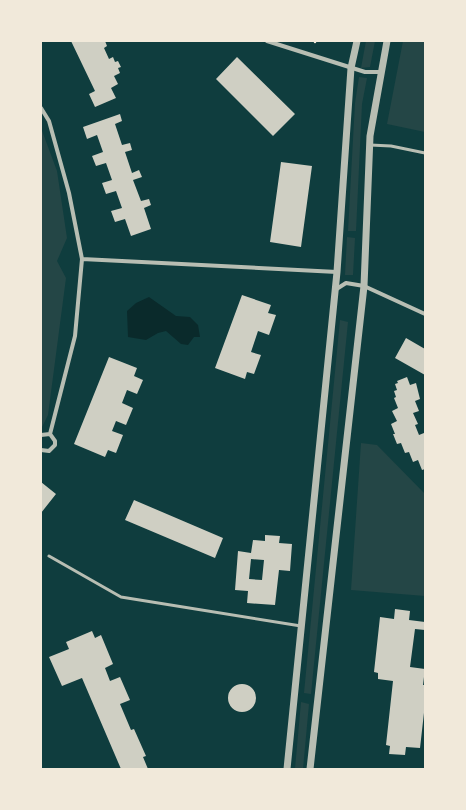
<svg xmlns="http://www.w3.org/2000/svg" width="466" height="810" font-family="Ubuntu,sans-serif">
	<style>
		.green { fill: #244646 }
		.water { fill: #0a2a2b }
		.building { fill: #cfcfc3; fill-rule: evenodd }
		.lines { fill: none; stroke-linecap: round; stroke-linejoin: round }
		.path { stroke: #f1e9da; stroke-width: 2.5 }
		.service { stroke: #b8beb3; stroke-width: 3 }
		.minor { stroke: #b8beb3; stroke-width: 4 }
		.tertiary { stroke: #b8beb3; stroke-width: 7 }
	</style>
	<rect width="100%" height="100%" fill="#0f3d3e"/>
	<path class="green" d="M366 41H375L370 67 361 68Z
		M403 41H425V132L387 124Z
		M359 77 367 78 362 104 356 231H348L355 103Z
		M41 128 57 171 67 238 57 261 66 278 48 415 41 429Z
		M347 237 355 238 353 275H345Z
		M340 320 348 322 311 694 304 693Z
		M361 443 377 445 425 494V596L351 590Z
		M301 702 309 704 303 769H295Z"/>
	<path class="water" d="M149 297 176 316 190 317 198 325 200 337H194L188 345 181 344 166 331 158 333 146 340 128 337 127 311 136 303Z"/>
	<path class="building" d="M71 41H105L107 46 104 48 109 59 113 57 115 62 118 61 121 67 118 68 120 73 114 76 118 84 111 88 116 98 95 107 89 94 95 91Z
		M237 57 295 114 273 136 216 79Z
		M120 114 122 121 115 124 122 145 130 143 132 150 125 152 132 173 139 170 142 177 133 180 141 201 149 199 151 205 144 208 151 229 131 236 125 219 115 222 111 211 122 208 116 191 106 194 102 183 112 180 106 163 96 166 92 156 103 152 97 135 87 139 83 127Z
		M281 162 312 166 301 247 270 242Z
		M242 295 271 305 268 313 276 315 269 335 258 331 251 352 261 355 254 374 247 372 245 379 215 368Z
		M406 338 425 349V375L395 358Z
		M109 357 137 368 134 376 143 380 137 394 127 390 122 403 133 408 126 425 116 421 112 431 123 435 116 453 108 450 105 457 74 444Z
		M407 377 410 385 416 383 420 399 415 401 419 411 413 413 418 424 415 425 419 435 424 433 425 437V469L422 470 418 460 413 462 409 452 405 453 401 443 397 444 393 434H395L391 424 397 421 392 411 398 408 394 398 396 397 394 391 397 390 395 384 398 383 397 381Z
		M41 482 56 494 41 513Z
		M134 500 223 538 215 558 125 520Z
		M265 535 280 536 279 543 292 544 290 571 279 570 275 605 247 603 248 591 235 590 238 551 251 553 253 540 265 541ZM251 559 264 560 262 580 249 579Z
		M395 609 410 611 409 620 425 622V630L415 629 410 667 425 669 423 685H425V704L420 748 406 747 405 755 389 754 390 746 386 745 393 681 378 679V673L374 672 380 617 394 619Z
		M92 631 95 638 101 635 113 664 105 668 110 681 120 677 130 700 120 704 131 730 134 729 146 756 143 757 148 769H121L82 678 62 686 49 657 69 649 66 642Z
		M228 698a14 14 0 1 1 28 0a14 14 0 1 1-28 0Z"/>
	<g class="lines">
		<path class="path" d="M315 41V42"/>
		<path class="service" d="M370 145 391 146 425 153
			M49 556 121 597 301 626"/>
		<path class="minor" d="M267 41 365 72H380
			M41 108 49 121 69 193 82 259 75 336 50 434
			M82 259 337 272
			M335 290 346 283 364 286 425 314
			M41 435 50 434 55 441V445L49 451 41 450"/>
		<path class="tertiary" d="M287 769 337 272 351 68 357 41
			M310 769 364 286 370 136 387 41"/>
	</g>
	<rect width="466" height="810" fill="none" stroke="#f1e9da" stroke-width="84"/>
</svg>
